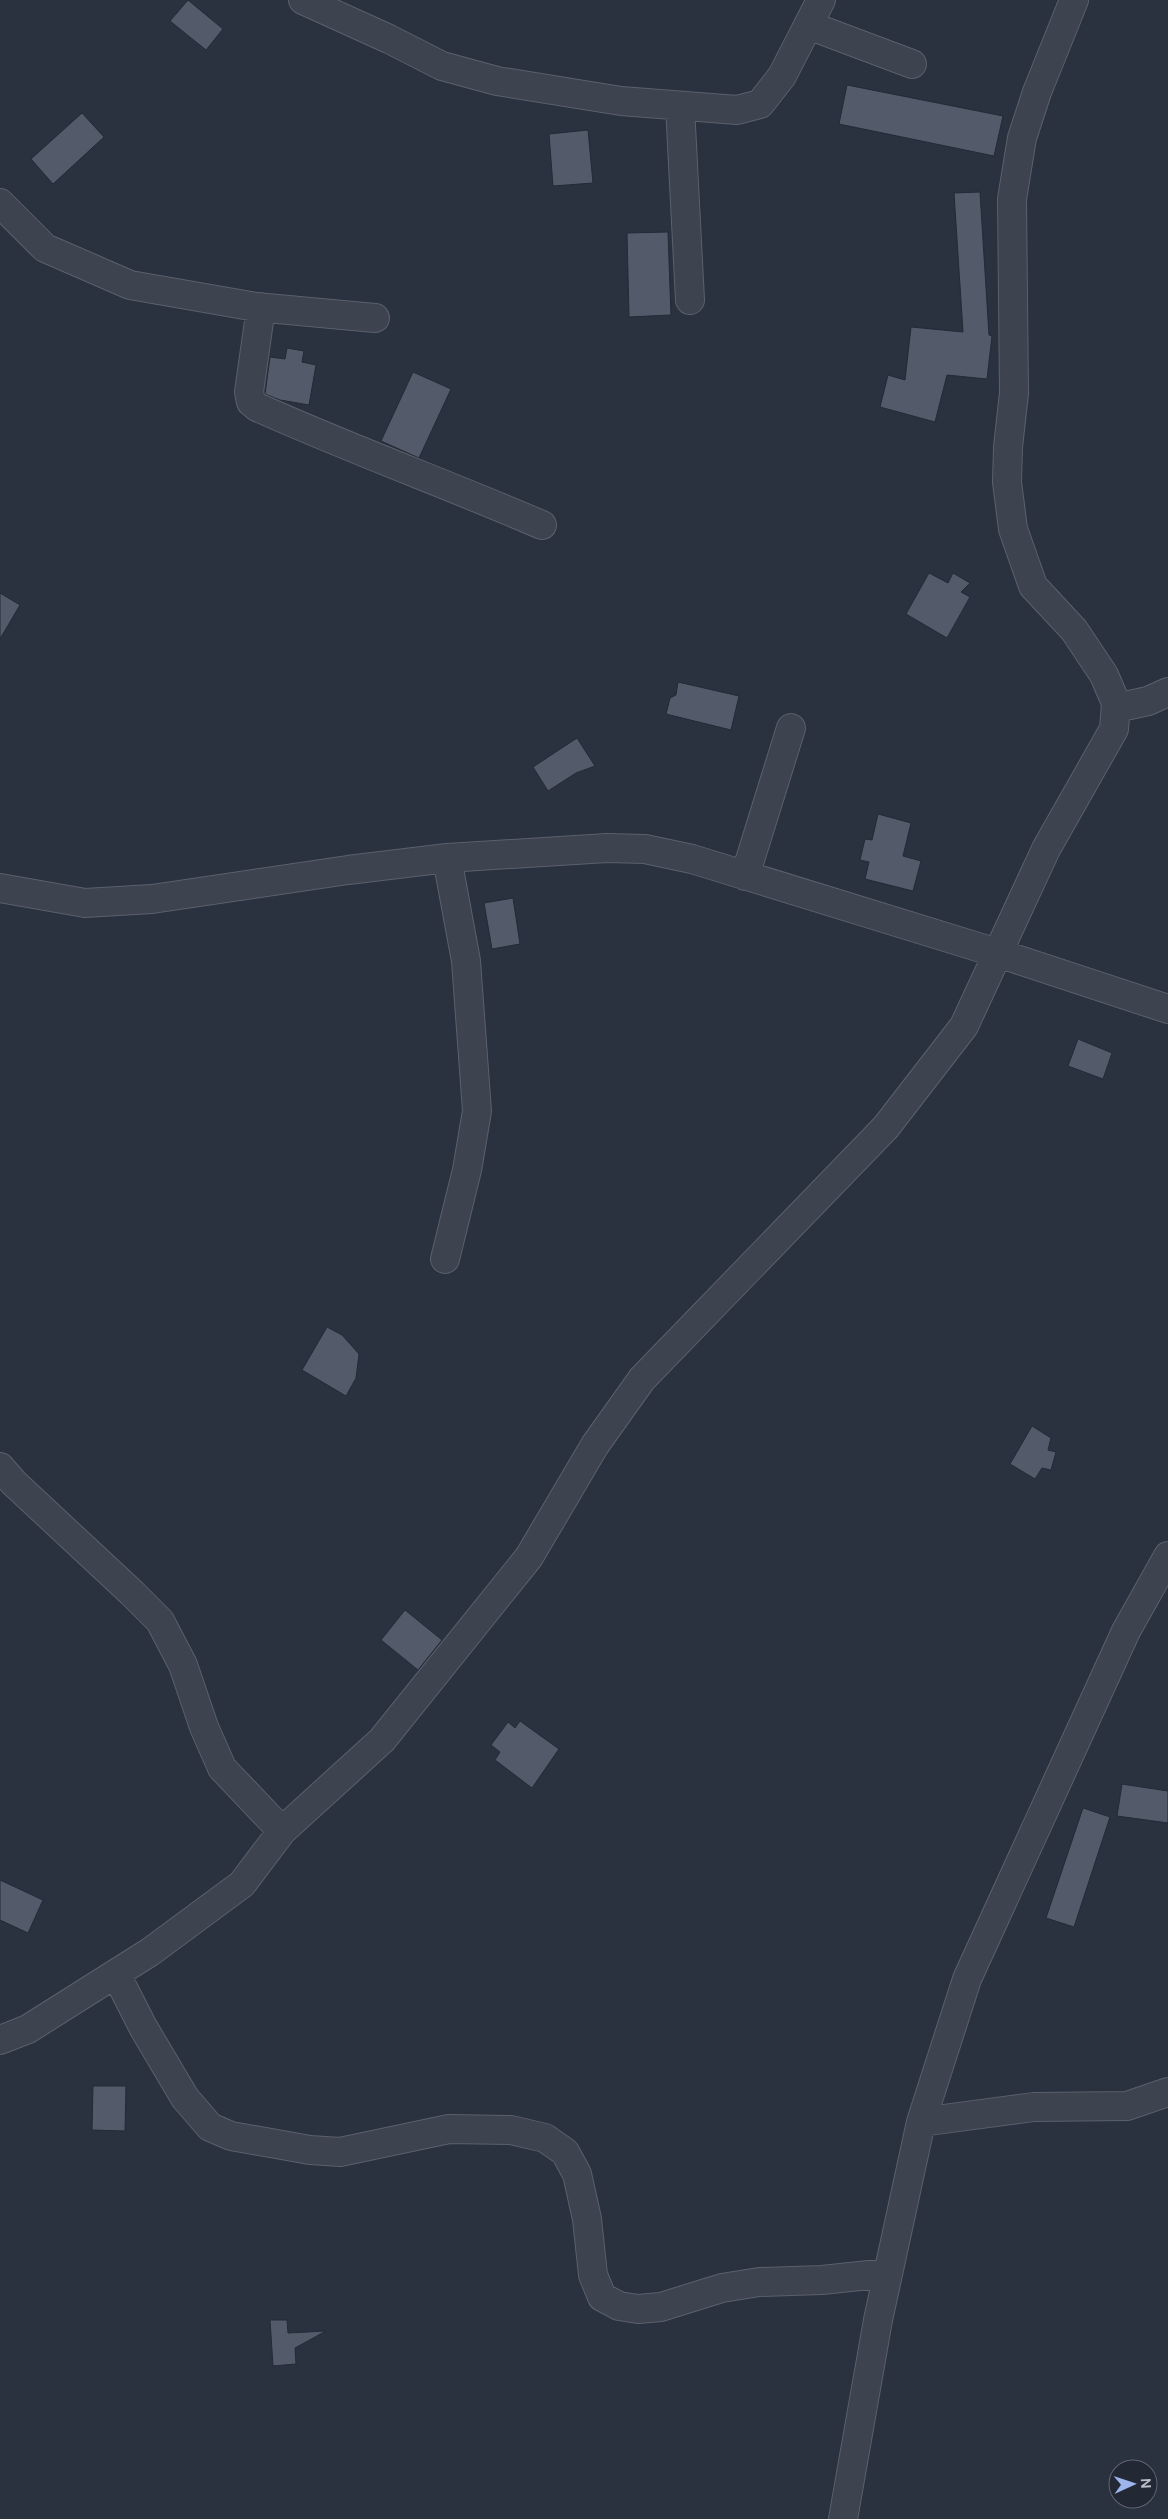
<svg xmlns="http://www.w3.org/2000/svg" width="1168" height="2519" font-family="'DM Sans',sans-serif">
	<style>
		.building { fill: #535a69; stroke: #242a36 }
		.lines { fill: none; stroke-linecap: round; stroke-linejoin: round }
		.minor-casing { stroke: #5b616c; stroke-width: 30 }
		.minor { stroke: #3d434f; stroke-width: 28 }
	</style>
	<rect width="100%" height="100%" fill="#2a313f"/>
	<path class="building" d="M188 0 223 29 206 50 170 21Z
		M847 85 1003 116 994 156 839 124Z
		M82 113 104 137 53 184 31 159Z
		M588 130 593 183 553 186 549 134Z
		M980 192 989 335 992 336 987 379 947 375 935 422 880 407 888 375 905 380 911 327 963 332 954 193Z
		M668 232 671 315 629 317 627 233Z
		M287 348 304 351 302 362 316 365 309 405 280 400 265 394 270 357 285 359Z
		M413 372 451 389 419 458 381 441Z
		M929 573 948 583 953 573 970 583 961 592 970 597 947 638 906 614Z
		M0 593 20 605 0 639Z
		M678 682 739 696 731 730 666 714 670 698 676 695Z
		M577 738 595 766 576 773 548 791 533 767Z
		M878 814 911 823 903 856 921 861 913 891 865 879 869 862 860 860 865 839 872 840Z
		M513 898 520 944 492 949 484 903Z
		M1078 1039 1112 1053 1103 1079 1068 1066Z
		M327 1327 342 1335 359 1354 356 1378 346 1396 302 1370Z
		M1032 1426 1051 1438 1048 1450 1056 1452 1051 1470 1042 1468 1035 1479 1010 1464Z
		M405 1610 442 1640 418 1670 381 1640Z
		M520 1721 559 1749 532 1788 495 1760 500 1752 491 1745 508 1722 515 1728Z
		M1122 1784 1168 1791V1823L1117 1816Z
		M1083 1808 1110 1817 1074 1927 1046 1918Z
		M0 1880 43 1900 28 1933 0 1920Z
		M93 2086H126L125 2131 92 2130Z
		M270 2320H287L288 2333 326 2331 295 2348 296 2364 273 2366Z"/>
	<g class="lines">
		<defs>
			<path id="minor" d="M303 0 389 39 442 66 497 81 621 101 737 110 760 104 782 76 821 0
				M808 25 912 64
				M680 106 690 300
				M0 203 45 248 130 285 256 307 375 318
				M261 307 249 392 251 402 257 407C350 449 447 484 542 525
				M1116 708 1148 701 1168 692
				M745 876 791 728
				M0 888 85 903 152 899 348 870 447 858 607 848 645 849 692 859 1007 956 1168 1009
				M445 1259 467 1170 477 1111 466 961 447 858
				M0 1467 14 1483 132 1593 160 1621 183 1665 204 1727 222 1768 282 1831
				M116 1974 143 2027 185 2098 210 2127 231 2136 310 2150 340 2152 449 2129 511 2130 545 2138 565 2152 577 2174 587 2219 593 2275 602 2297 619 2306 638 2309 661 2307 722 2288 759 2282 822 2280 888 2273
				M0 2040 28 2029 150 1952 242 1884 282 1831 382 1740 529 1557 595 1445 642 1379 886 1127 964 1026 1046 849 1114 729 1116 703 1104 675 1074 630 1033 586 1013 529 1007 482 1008 447 1014 393 1012 199 1022 138 1037 92 1074 0
				M921 2122 1034 2107 1127 2106 1168 2092
				M843 2519 878 2320 921 2122 967 1979 1126 1631 1168 1556"/>
		</defs>
		<use href="#minor" class="minor-casing"/>
		<use href="#minor" class="minor"/>
	</g>
	<g transform="translate(1133 2484) rotate(87)"><circle r="24" fill="#222834" stroke="#5f6470"/>
	<path d="M0-4L9 19L0 12L-9 19Z" fill="#9db4ec"/>
	<text y="-8" font-size="14" font-weight="bold" text-anchor="middle" fill="#babfc9">N</text>
	</g>
</svg>
